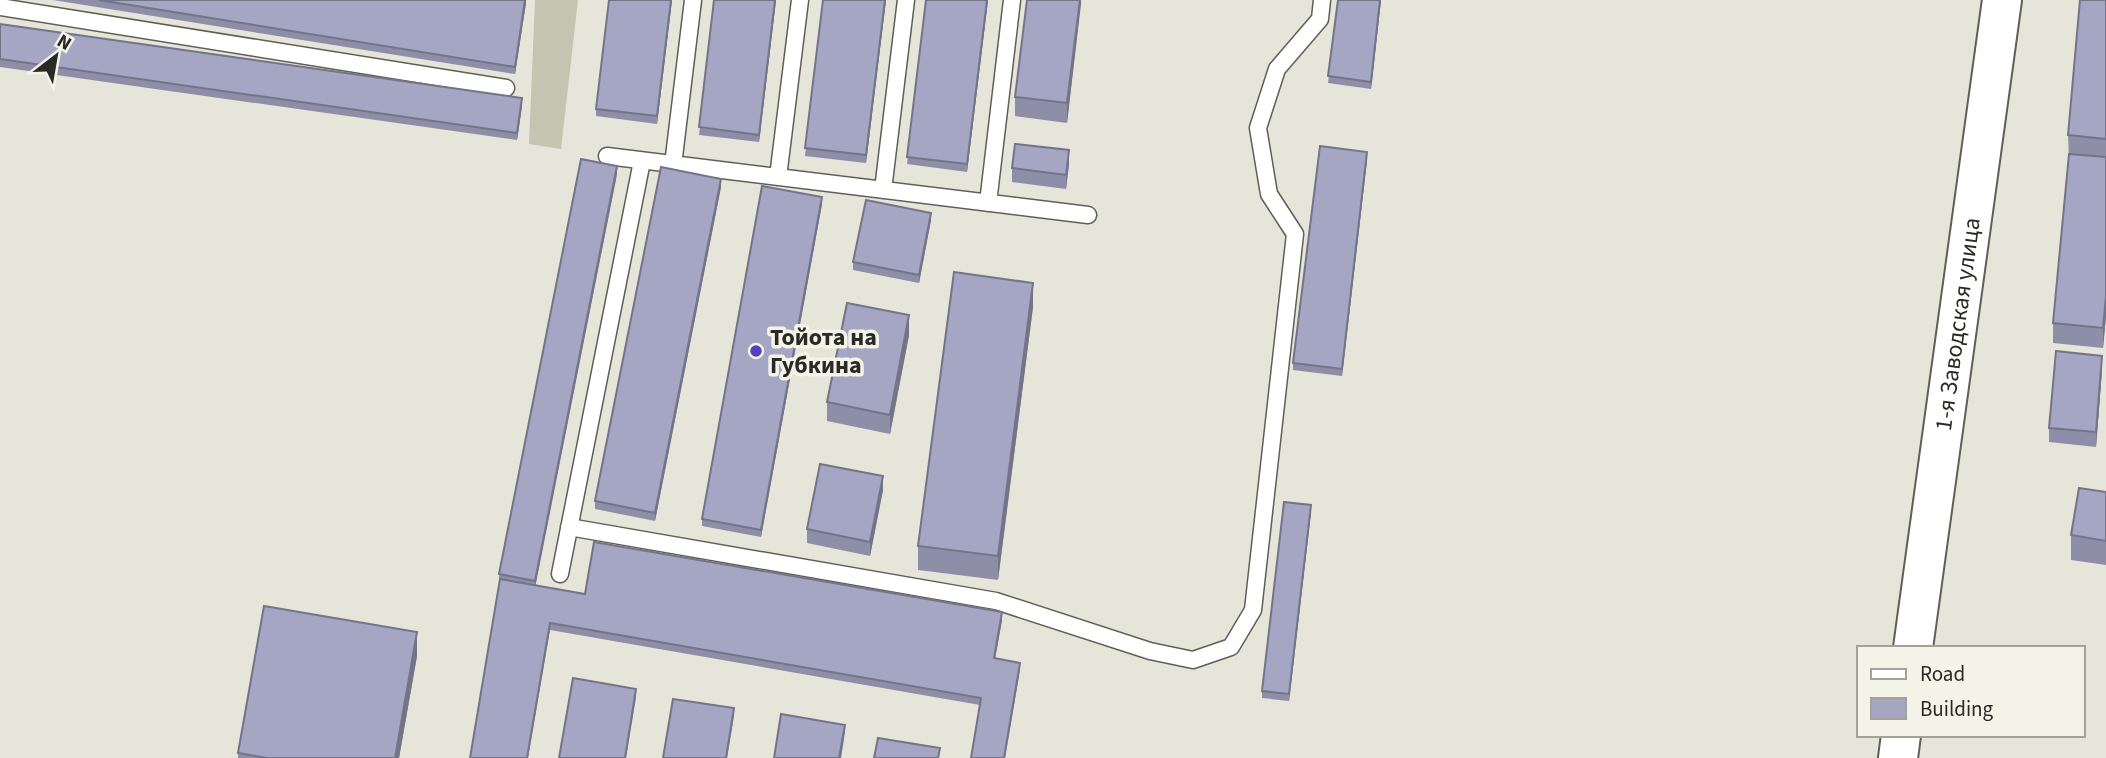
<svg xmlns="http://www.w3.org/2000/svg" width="2106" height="758" font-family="'Source Sans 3',sans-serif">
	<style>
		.green { fill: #c5c4b0 }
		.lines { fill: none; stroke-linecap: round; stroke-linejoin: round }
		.service-casing { stroke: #5f5f55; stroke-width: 19 }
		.secondary-casing { stroke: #5f5f55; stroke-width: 42 }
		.service { stroke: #fff; stroke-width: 16 }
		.secondary { stroke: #fff; stroke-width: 38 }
		.wall { fill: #8e8ea9 }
		.shaded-wall { fill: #747489 }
		.building { fill: #a5a5c4; stroke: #747489; stroke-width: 2 }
		.poi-dot { fill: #5640b7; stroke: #f3f3e7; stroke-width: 2.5 }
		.labels { text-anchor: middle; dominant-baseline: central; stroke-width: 7; stroke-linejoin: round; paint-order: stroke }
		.street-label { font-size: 24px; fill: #292925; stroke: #f3f3e7 }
		.poi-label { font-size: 24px; font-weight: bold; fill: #292925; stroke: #f3f3e7; text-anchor: start }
	</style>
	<rect width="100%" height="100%" fill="#e6e5da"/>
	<path class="green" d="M535 0H578L561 149 529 144Z"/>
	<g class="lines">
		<defs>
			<path id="service" d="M0 7 506 88
				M607 156 1088 215
				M673 165 693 0
				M778 177 800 0
				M883 190 906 0
				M988 203 1012 0
				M569 527 996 601 1150 651 1193 660 1231 647 1253 610 1295 234 1269 194 1258 128 1277 69 1320 19 1322 0
				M560 574 642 161"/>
			<g id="secondary">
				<path id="s1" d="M1913 648 2002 0"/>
				<path d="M1898 758 1901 735"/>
			</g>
		</defs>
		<use href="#service" class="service-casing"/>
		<use href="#secondary" class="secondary-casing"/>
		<use href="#service" class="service"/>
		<use href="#secondary" class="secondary"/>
	</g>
	<path class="wall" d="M53 0H526V3L515 74Z
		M672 0 657 124 596 116V109Z
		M714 0H776L759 142 699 135Z
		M823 0H886L866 163 805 156Z
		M926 0H988L967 172 907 164Z
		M1081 0 1067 123 1015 116V97Z
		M1338 0H1381L1371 89 1328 83Z
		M2106 0V316L2103 348 2053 343V323L2069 160 2068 135Z
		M0 24 522 106 517 140 0 67Z
		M1367 160 1342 376 1293 370V363Z
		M1069 164 1066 189 1012 182V168Z
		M617 174 535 585 585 594 1002 620 995 658 1020 670 980 705 550 630 499 581V574Z
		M721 187 655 521 595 509V501Z
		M822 204 761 537 702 526V519Z
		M931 220 919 283 853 270V262Z
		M1033 307 998 580 918 570V546Z
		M909 335 890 434 827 421V402Z
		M2102 370 2096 447 2049 442V428Z
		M883 490 870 556 807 543V529Z
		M2106 492V565L2071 560V535Z
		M1311 512 1289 701 1262 698V691Z
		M417 656 399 758H238V753Z"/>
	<path class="shaded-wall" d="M525 0 526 3 515 74V67Z
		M671 0H672L657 124V116Z
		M775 0H776L759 142V135Z
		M885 0H886L866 163V155Z
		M987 0H988L967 172V164Z
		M1080 0H1081V4L1067 123V103Z
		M1380 0H1381L1371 89V82Z
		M522 98V106L517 140V133Z
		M1069 150V164L1066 189V175Z
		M1367 152V160L1342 376V369Z
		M617 166V174L535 588V581Z
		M721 179V187L655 521V513Z
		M822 197V204L761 537V530Z
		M931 213V220L919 283V275Z
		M1033 283V307L998 580V556Z
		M2106 296V316L2103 348V328Z
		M909 315V335L890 434V415Z
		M2102 356V370L2096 447V432Z
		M883 476V490L870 556V542Z
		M1311 505V512L1289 701V694Z
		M1002 612V620L994 665V658Z
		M550 623V630L528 758H527Z
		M417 632V656L399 758H395Z
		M1020 663V670L1005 758H1004Z
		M636 689V697L626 758H625Z
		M734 708V716L727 758H726Z
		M845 725V732L841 758H839Z"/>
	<path class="building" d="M99 0H525L515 67Z
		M609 0H671L657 116 596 109Z
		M714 0H775L759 135 699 127Z
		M823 0H885L866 155 805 148Z
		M926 0H987L967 164 907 157Z
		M1027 0H1080L1067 103 1015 97Z
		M1338 0H1380L1371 82 1328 76Z
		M2080 0H2106V139L2068 135Z
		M0 24 522 98 517 133 0 59Z
		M1015 144 1069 150 1066 175 1012 168Z
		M1320 146 1367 152 1342 369 1293 363Z
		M2069 154 2106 157V296L2103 328 2053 323Z
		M581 159 617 166 535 581 499 574Z
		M661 167 721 179 655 513 595 501Z
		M762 186 822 197 761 530 702 519Z
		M866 200 931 213 919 275 853 262Z
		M954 272 1033 283 998 556 918 546Z
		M847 303 909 315 890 415 827 402Z
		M2056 351 2102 356 2096 432 2049 428Z
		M820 464 883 476 870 542 807 529Z
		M2079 488 2106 492V541L2071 535Z
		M1284 502 1311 505 1289 694 1262 691Z
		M594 542 1002 612 994 658 1020 663 1004 758H971L981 698 550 623 527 758H470L500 579 585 594Z
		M264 606 417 632 395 758H267L238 753Z
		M573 678 636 689 625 758H559Z
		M673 699 734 708 726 758H663Z
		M781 714 845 725 839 758H774Z
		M878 738 940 748 938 758H874Z"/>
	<circle class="poi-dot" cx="756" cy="351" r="7"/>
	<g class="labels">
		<g class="street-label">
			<text stroke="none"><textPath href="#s1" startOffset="327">1-я Заводская улица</textPath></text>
		</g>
		<g class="poi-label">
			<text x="770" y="337">Тойота на<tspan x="770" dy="28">Губкина</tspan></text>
		</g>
	</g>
	<rect x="1857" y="646" width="228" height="91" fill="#f3f3e7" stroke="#a2a299" stroke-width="2"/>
	<rect x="1871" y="669" width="35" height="10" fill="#ffffff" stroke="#a2a299" stroke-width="2"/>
	<text x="1920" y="681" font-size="21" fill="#292925">Road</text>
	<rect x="1871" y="698" width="35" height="21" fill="#a5a5c4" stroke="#a2a299" stroke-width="2"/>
	<text x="1920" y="716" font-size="21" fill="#292925">Building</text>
	<g transform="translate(56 56) rotate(31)" stroke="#f3f3e7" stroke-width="5" paint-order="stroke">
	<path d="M0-5L12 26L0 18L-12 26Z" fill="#292925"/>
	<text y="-10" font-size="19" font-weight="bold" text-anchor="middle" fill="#292925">N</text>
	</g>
</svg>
